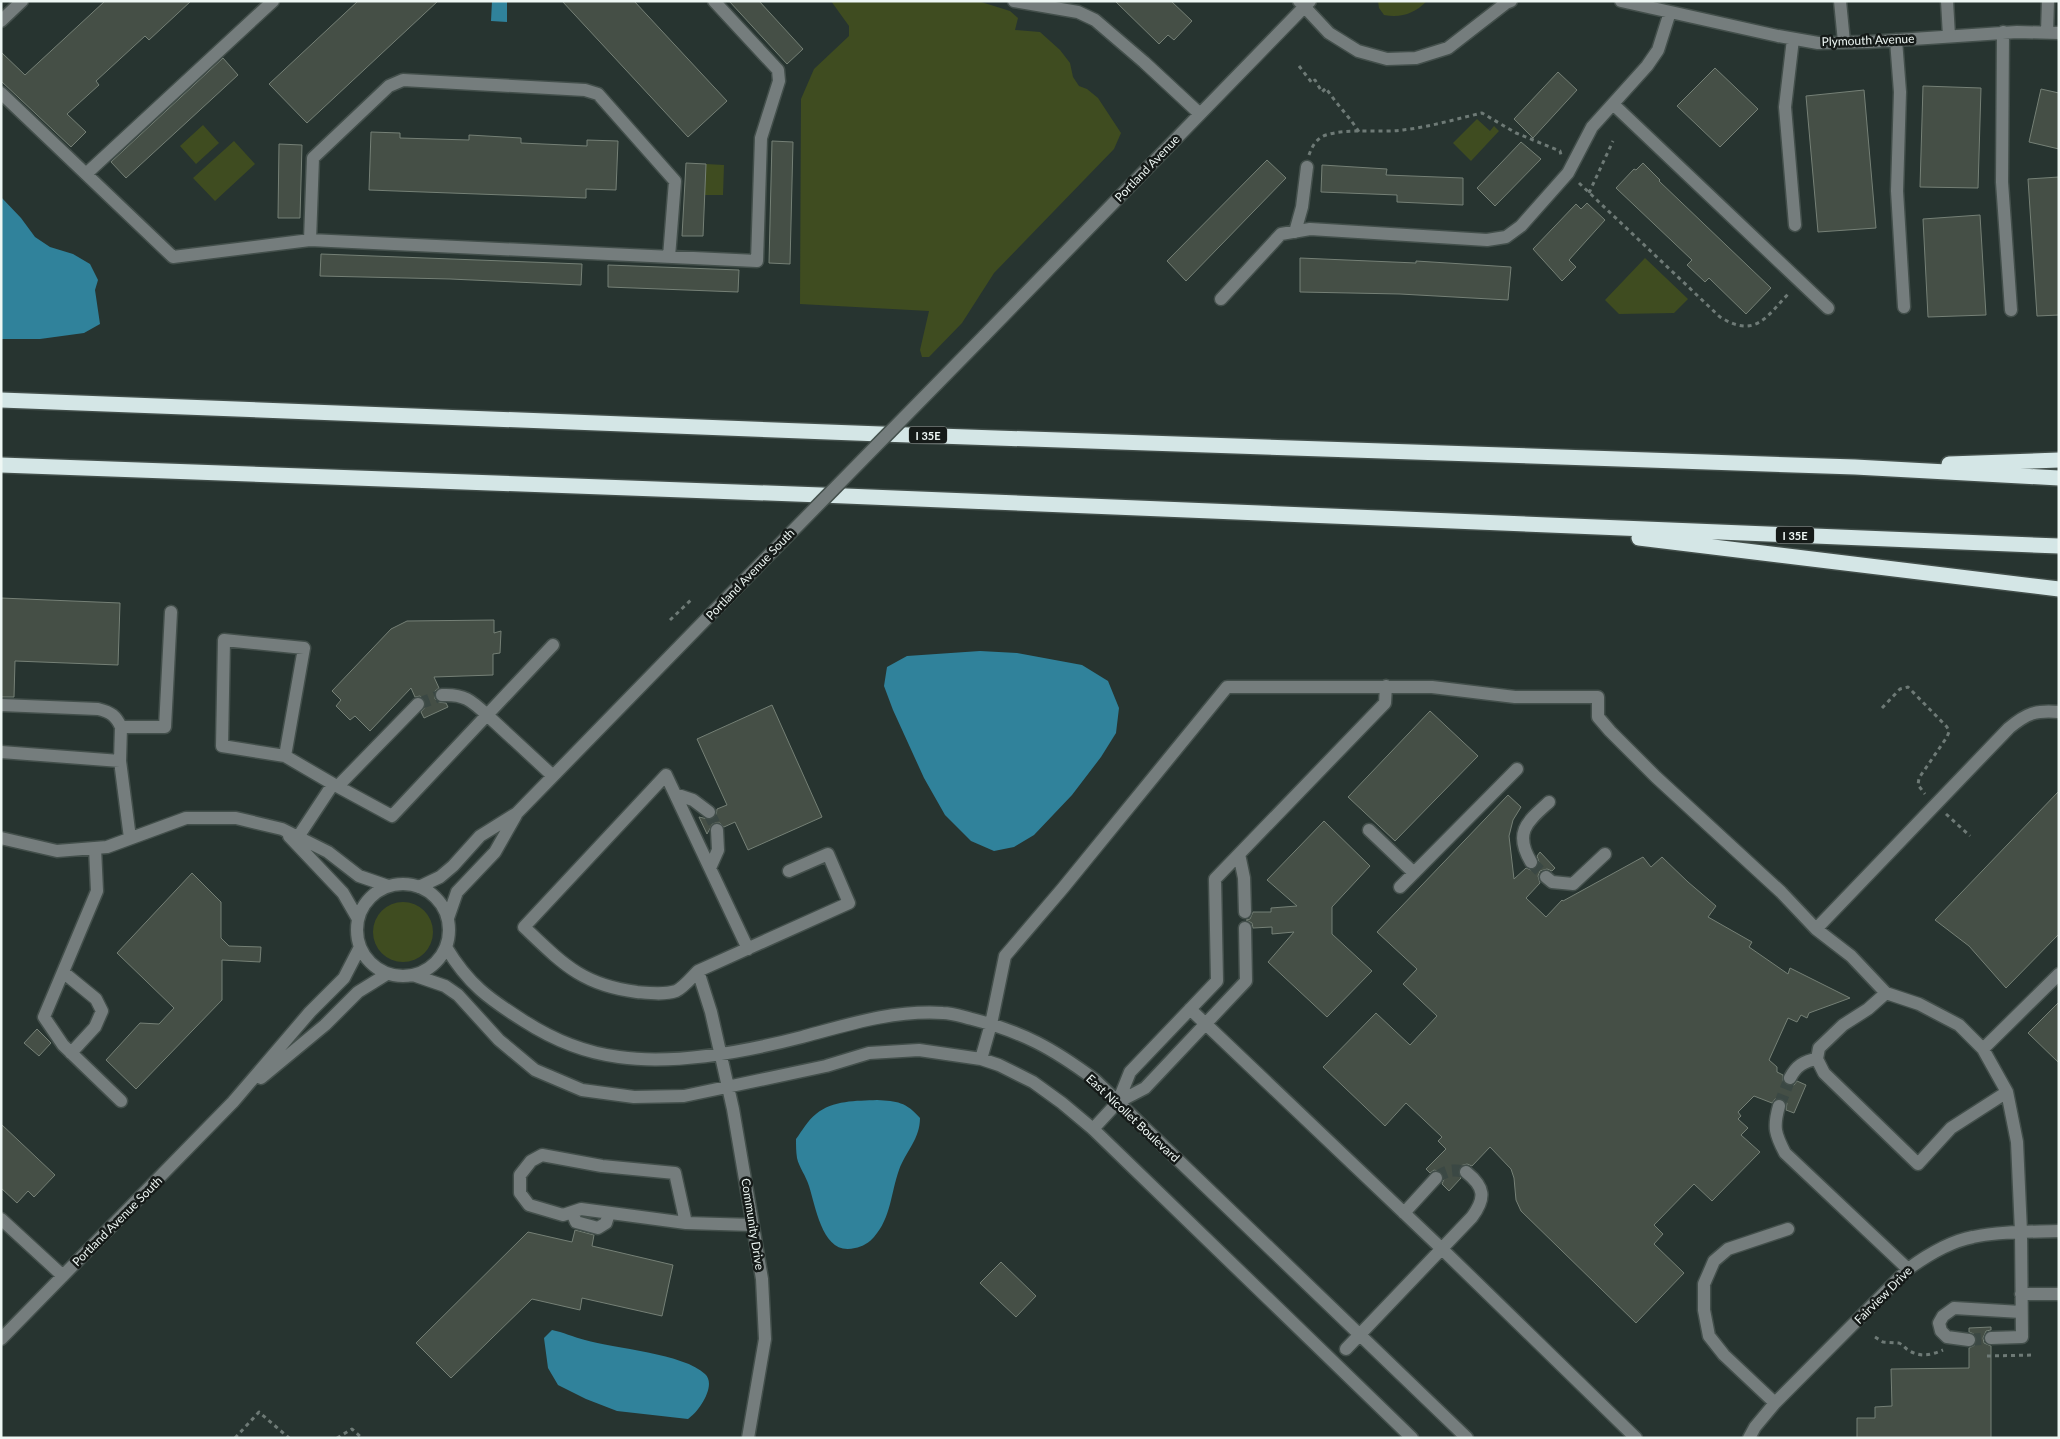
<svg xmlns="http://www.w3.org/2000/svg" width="2060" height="1439" font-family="Lato,sans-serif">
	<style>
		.green { fill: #3f4c20 }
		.water { fill: #30829b }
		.building { fill: #454f46; stroke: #758076 }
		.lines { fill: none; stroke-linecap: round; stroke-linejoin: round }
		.minor-tunnel { stroke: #3b4844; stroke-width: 12; stroke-dasharray: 12 6; stroke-linecap: butt }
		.minor-casing { stroke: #434f4b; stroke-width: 15 }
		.highway-casing { stroke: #434f4b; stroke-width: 18 }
		.path { stroke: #6e7a76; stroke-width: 3; stroke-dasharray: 4 4; stroke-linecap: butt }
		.minor { stroke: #757d7d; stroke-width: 12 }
		.highway { stroke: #d4e6e6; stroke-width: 15 }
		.minor-bridge-casing { stroke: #434f4b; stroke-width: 15; stroke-linecap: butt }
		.minor-bridge { stroke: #757d7d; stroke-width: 12 }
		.labels { text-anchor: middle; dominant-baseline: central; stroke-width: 5; stroke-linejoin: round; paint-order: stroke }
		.shield { fill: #151a18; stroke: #adb5b2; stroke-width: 1 }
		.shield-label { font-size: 11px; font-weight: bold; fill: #eef7f4 }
		.street-label { font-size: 12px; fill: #eef7f4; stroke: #151a18 }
	</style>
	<rect width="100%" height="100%" fill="#273430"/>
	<path class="green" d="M831 1H978L1010 11 1018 18 1015 30 1040 32 1060 50 1070 63 1073 77 1079 86 1087 89 1098 98 1121 133 1114 149 994 273 962 323 929 357H922L920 350 929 311 800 304 801 99 814 69 849 36V26Z
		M1378 1H1427C1414 14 1401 18 1384 15L1379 8Z
		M1477 119 1490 131 1494 126 1499 131 1471 161 1453 143Z
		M203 125 219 143 196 164 180 146Z
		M234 141 255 164 215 201 193 178Z
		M706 164 724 165 723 195H704Z
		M1645 258 1688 299 1674 313 1619 314 1605 300Z
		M373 932a30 30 0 1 1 60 0a30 30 0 1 1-60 0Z"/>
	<path class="water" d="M492 1H507V22L491 21Z
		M1 197 21 218 35 237 50 247 73 254 90 264 98 280 95 290 100 324 84 333 40 339H1Z
		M980 651 1017 653 1082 665 1108 681 1119 708 1116 733 1101 757 1072 795 1034 835 1014 847 994 851 971 841 945 815 924 778 893 710 884 686 887 667 907 656Z
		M877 1100C897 1101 906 1102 920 1118 920 1139 906 1151 899 1170 891 1192 891 1218 874 1237 870 1242 862 1247 855 1248 823 1257 816 1208 809 1186 806 1176 799 1167 797 1158 796 1152 796 1145 796 1139 802 1131 808 1120 816 1114 833 1100 856 1101 877 1100Z
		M552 1330C563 1332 573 1337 585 1340 613 1348 685 1354 705 1374 717 1385 699 1412 688 1419L617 1411 586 1399 558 1385 548 1368 544 1338Z"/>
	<path class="building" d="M105 1H191L149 40 145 36 96 81 99 85 67 114 86 132 71 147 1 81V52L25 75Z
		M358 1H438L307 123 269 84Z
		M562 1H634L727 101 688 137Z
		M729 1H759L803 49 787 64Z
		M1115 1H1171L1192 21 1174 40 1168 35 1159 44Z
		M223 58 238 75 126 178 111 162Z
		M1715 68 1758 109 1720 147 1677 106Z
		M1558 72 1577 90 1533 138 1514 119Z
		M1923 86 1981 88 1978 188 1920 187Z
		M2041 89 2059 93V149L2029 142Z
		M1864 90 1876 228 1818 232 1806 96Z
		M371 132 400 133V138L469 140V135L521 138V143L587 146V140L618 141 616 190 586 189V198L369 190Z
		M772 141 793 142 790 264 769 263Z
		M1521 142 1541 159 1495 206 1477 188Z
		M279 144 302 145 300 218H278Z
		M1267 160 1286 178 1186 281 1167 261Z
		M686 163 706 164 703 236H682Z
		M1643 163 1660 180 1659 181 1771 288 1746 314 1709 278 1705 282 1687 265 1692 260 1616 188 1634 169 1636 170Z
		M1322 165 1387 169 1386 175 1463 178V205L1397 202V195L1321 192Z
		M2059 177V315L2037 316 2028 179Z
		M1587 203 1605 220 1569 260 1576 267 1562 281 1533 249 1576 204 1581 209Z
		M1980 215 1986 315 1928 317 1923 219Z
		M321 254 582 264 581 285 450 279 320 276Z
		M1300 258 1416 263V261L1511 267 1508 300 1400 294 1300 292Z
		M608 265 739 270 738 292 608 287Z
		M1 598 120 603 118 665 15 661 14 697H1Z
		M494 620V633L501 631 500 653 493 654V675L434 677 439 688 435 691V699L438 702 446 703 448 707 424 718 421 712 426 706V701L420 696 415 697 411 688 370 731 355 716 350 720 336 706 341 700 332 691 391 629 407 621Z
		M772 705 822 817 748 850 735 822 724 827 720 823H713L707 834 699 817 712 820 716 816 717 809 727 805 697 739Z
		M1430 711 1478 756 1395 841 1348 797Z
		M2059 791V934L2006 988 1969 946 1935 920Z
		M1508 795 1521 807 1513 820 1509 836 1514 879 1526 868 1531 870 1537 867 1539 862 1537 856 1540 852 1555 868 1552 871 1547 869 1540 871 1538 876 1540 883 1526 898 1546 917 1562 900 1563 901 1643 857 1651 867 1662 857 1688 882 1716 906 1708 917 1752 942 1749 947 1788 974 1790 968 1850 998 1809 1013 1807 1018 1801 1015 1797 1022 1788 1018 1769 1060 1777 1067V1072L1783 1075V1082L1786 1085H1794L1797 1081 1806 1085 1794 1113 1786 1110 1787 1103 1781 1098H1776L1772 1103 1754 1096 1738 1112 1741 1116 1738 1119 1748 1128 1741 1135 1760 1152 1712 1201 1694 1184 1654 1225 1663 1234 1654 1244 1684 1273 1636 1323 1521 1211 1516 1200 1514 1178 1511 1169 1490 1147 1472 1166 1467 1164 1460 1166 1458 1171 1461 1178 1449 1191 1442 1184 1444 1179 1442 1172 1434 1170 1430 1173 1426 1169 1446 1149 1438 1141 1442 1137 1406 1103 1385 1126 1323 1067 1376 1013 1410 1045 1437 1016 1403 984 1417 969 1377 932Z
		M1324 821 1370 866 1332 907V934L1372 971 1327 1017 1268 962 1294 932 1272 934V927L1253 928 1252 923 1246 920 1250 919 1253 912H1271V908L1297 906 1267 880Z
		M192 873 221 902V938L229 946 261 947 260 962 222 960V1000L136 1089 106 1060 140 1023 159 1024 174 1008 117 953Z
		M2059 1002V1063L2028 1033Z
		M37 1029 51 1043 39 1056 24 1043Z
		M1 1124 55 1175 34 1197 28 1191 17 1203 1 1188Z
		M575 1230 594 1235 592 1246 673 1265 662 1316 582 1298 580 1310 532 1299 451 1378 416 1343 528 1232 572 1242Z
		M1001 1262 1036 1296 1016 1317 980 1283Z
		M1991 1327V1330L1986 1331 1983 1338 1984 1343 1991 1346V1438H1857V1418H1875V1407L1892 1406 1891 1369 1969 1368V1348L1975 1345 1977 1341 1974 1334 1969 1332V1328Z"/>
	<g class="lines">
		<path class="minor-tunnel" d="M418 704 442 695
			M709 812 717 830
			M1531 862 1546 877
			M1779 1106 1790 1078
			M1436 1178C1446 1170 1453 1169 1466 1172
			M1969 1340 1991 1338"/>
		<defs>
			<path id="minor" d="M1014 1 1078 12 1095 20 1144 62 1200 114
				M1299 1 1329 33 1358 51 1387 59 1416 58 1448 48 1506 3 1511 1
				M1621 1 1778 36 1818 43 1868 42 2017 32 2059 33
				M1840 1 1844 42
				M1947 1 1949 36
				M1 21 22 1
				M2003 32 2002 182 2011 310
				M2047 32 2048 1
				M1793 39 1785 107 1795 225
				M1896 40 1900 92 1897 191 1904 307
				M1 93 173 257 310 240 757 261 761 138 779 81 778 70 714 1
				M1613 104 1828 308
				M86 174 273 1
				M1295 232 1302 207 1307 167
				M310 240 313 158 389 86 403 80 585 90 598 94 675 181 669 257
				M1221 299 1281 234 1310 229 1487 240 1506 237 1521 226 1568 173 1592 127 1647 66 1658 50 1670 12
				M984 336 1310 1
				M442 695C464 694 471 700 487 715L553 645
				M1 705 98 709C111 712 116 716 121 727
				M1 752 120 761 130 838
				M285 756 304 648 224 640 222 746 285 756 333 784
				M120 761 121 727H165L171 612
				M338 786 418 704
				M675 794 693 800 709 812
				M1369 830 1414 873
				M289 836 343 893 358 919
				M298 837 333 784 392 816 487 715 553 776
				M1 838 57 851 107 847 186 818H236L282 829 328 852 359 876 388 886
				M95 848 97 891 44 1017 63 1045 121 1101
				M1239 854 1244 878 1245 912
				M1531 862C1513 832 1528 821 1549 802
				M710 868 718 850 717 830
				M1546 877 1552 882 1573 884 1605 854
				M357 930a46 46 0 1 1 92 0a46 46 0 1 1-92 0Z
				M419 887 440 877 453 866 480 836 517 813 715 610
				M1400 887 1517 769
				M448 918 457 892 495 852 516 815
				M1816 929 2009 728C2027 713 2036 710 2059 712
				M446 947C468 984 489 999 524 1021 552 1039 586 1053 619 1057 675 1065 748 1051 802 1037 850 1024 893 1010 943 1013 953 1013 963 1017 972 1019 1023 1032 1052 1048 1094 1079L1467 1438
				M698 971C692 977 683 988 676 991 664 995 649 993 637 992 582 985 563 964 524 927L666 775 748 949
				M63 972 96 999 102 1011 95 1027 71 1053
				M413 975 445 986 458 995 499 1040 535 1070 582 1090 634 1097 684 1096 826 1066 869 1053 919 1050 981 1059 999 1065 1033 1082 1062 1103 1093 1129 1412 1438
				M1886 993 1868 1009 1843 1025 1819 1048 1817 1059 1824 1073 1918 1164 1951 1128 2007 1092
				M1190 1009 1442 1249 1636 1438
				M1983 1049 2059 974
				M981 1059 991 1024 1005 956 1063 888 1227 687H1432L1515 697H1598V717L1610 731 1656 777 1781 892 1816 929 1851 956 1886 993 1919 1004 1959 1025 1983 1049 2007 1092 2017 1142 2021 1232 2022 1337 1991 1338
				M261 1078 325 1025 358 992 387 974
				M1790 1078C1796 1066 1804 1061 1817 1059
				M1118 1102 1145 1088 1246 981 1245 928
				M1779 1106C1773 1127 1775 1134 1785 1153L1908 1269
				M1093 1129 1118 1102 1130 1072 1217 981 1215 879 1385 703 1386 686
				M572 1212 576 1222 598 1228 606 1223 609 1213
				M1404 1213 1436 1178
				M1 1219 63 1276
				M686 1223 675 1173 602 1166 542 1155 531 1161 520 1175V1193L529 1205 563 1215 581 1209 686 1223 753 1225
				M2021 1294H2059
				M1 1339 233 1102 310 1012 344 978 360 947
				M1969 1340 1947 1337 1941 1331 1939 1323 1943 1316 1954 1308 2021 1312
				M1346 1349 1472 1217C1486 1198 1485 1187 1466 1172
				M1775 1403 1724 1355 1709 1336 1704 1310V1284L1714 1261 1728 1249 1788 1229
				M748 1438 765 1339 762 1279 733 1109 711 1012 698 971 849 903 828 854 789 871
				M1749 1438 1755 1427 1775 1403 1908 1269C1926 1256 1951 1241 1973 1237 2001 1231 2031 1232 2059 1231"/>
			<path id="highway" d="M1 400 881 434 1855 467 2059 478
				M1949 464 2059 460
				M1 465 821 495 2059 546
				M1639 538 2059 589"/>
		</defs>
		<use href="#minor" class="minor-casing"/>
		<use href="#highway" class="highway-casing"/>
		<path class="path" d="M1299 66 1312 83 1315 80 1322 92 1326 88C1336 104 1349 116 1359 132
			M1309 155C1312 146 1317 138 1326 135 1348 128 1379 133 1403 130 1429 127 1456 119 1482 113L1516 133 1560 151 1561 155
			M1579 183 1720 317C1756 339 1766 317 1790 292
			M1589 193 1613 141
			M670 620 691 600
			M1882 708 1900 689 1908 687 1947 727 1949 732 1947 737 1919 778 1918 785 1925 794
			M1946 814 1970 836
			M1875 1337 1883 1342 1899 1343C1903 1345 1905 1348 1908 1350 1921 1358 1931 1355 1943 1350
			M1987 1356 2033 1355
			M235 1438 259 1412 289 1438
			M337 1438 352 1429 362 1438"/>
		<use href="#minor" class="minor"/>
		<use href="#highway" class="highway"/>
		<defs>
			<path id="minor-bridge" d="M715 610 984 336"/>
		</defs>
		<use href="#minor-bridge" class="minor-bridge-casing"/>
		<use href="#minor-bridge" class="minor-bridge"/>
	</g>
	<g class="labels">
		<g class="shield">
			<rect x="909" y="426.5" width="38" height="17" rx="4"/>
			<rect x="1776" y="526.5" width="38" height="17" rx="4"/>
		</g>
		<g class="shield-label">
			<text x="928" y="435">I 35E</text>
			<text x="1795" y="535">I 35E</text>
		</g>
		<g class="street-label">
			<text transform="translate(1868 40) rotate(-2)">Plymouth Avenue</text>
			<text transform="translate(1147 168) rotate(-46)">Portland Avenue</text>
			<text transform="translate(750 574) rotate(-46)">Portland Avenue South</text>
			<text transform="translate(1133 1118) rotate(43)">East Nicollet Boulevard</text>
			<text transform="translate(117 1221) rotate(-45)">Portland Avenue South</text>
			<text transform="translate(753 1224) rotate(81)">Community Drive</text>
			<text transform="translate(1883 1295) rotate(-45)">Fairview Drive</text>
		</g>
	</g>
	<rect width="2060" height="1439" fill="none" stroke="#eef7f4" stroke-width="5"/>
</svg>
